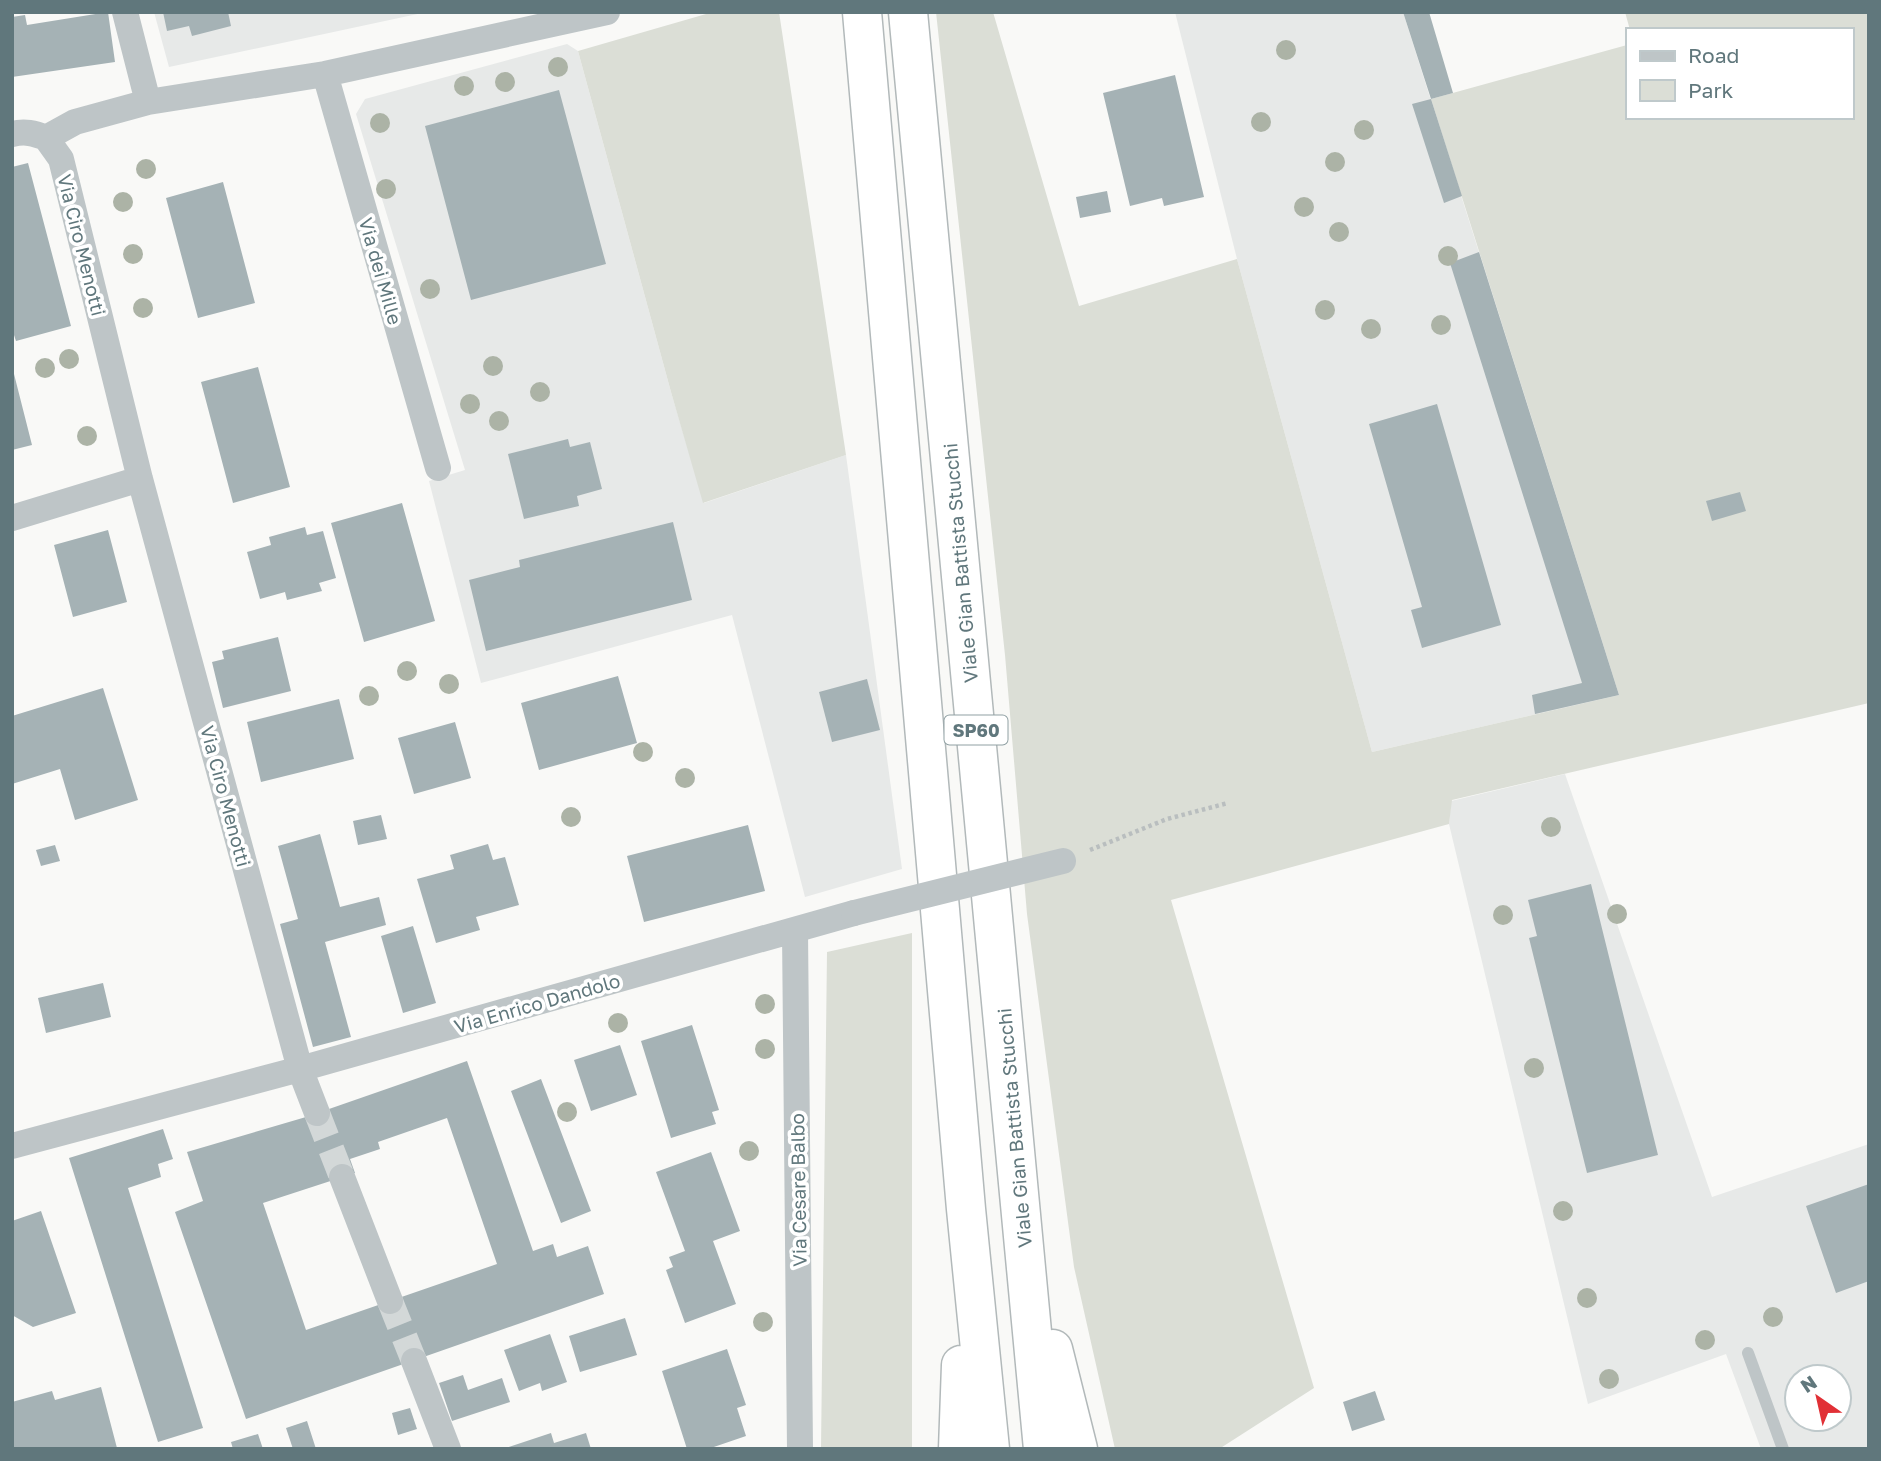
<svg xmlns="http://www.w3.org/2000/svg" width="1881" height="1461" font-family="'Golos Text',sans-serif">
	<style>
		.built { fill: #e7e9e8; fill-rule: evenodd }
		.green { fill: #dbded6 }
		.building { fill: #a5b2b5; fill-rule: evenodd }
		.lines { fill: none; stroke-linecap: round; stroke-linejoin: round }
		.minor-tunnel { stroke: #d3d8d8; stroke-width: 26; stroke-dasharray: 26 13; stroke-linecap: butt }
		.trunk-casing { stroke: #b2b9ba; stroke-width: 41 }
		.path { stroke: #b9bebf; stroke-width: 4.5; stroke-dasharray: 3.5 3.5; stroke-linecap: butt }
		.service { stroke: #bec5c7; stroke-width: 12 }
		.minor { stroke: #bec5c7; stroke-width: 26 }
		.trunk { stroke: #fff; stroke-width: 38 }
		.minor-bridge { stroke: #bec5c7; stroke-width: 26 }
		.tree { fill: #acb3a6 }
		.labels { text-anchor: middle; dominant-baseline: central; stroke-width: 7; stroke-linejoin: round; paint-order: stroke }
		.shield { fill: #fff; stroke: #90a0a3; stroke-width: 2 }
		.shield-label { font-size: 18px; font-weight: bold; fill: #60777c }
		.street-label { font-size: 19px; fill: #60777c; stroke: #fff }
	</style>
	<rect width="100%" height="100%" fill="#f9f9f7"/>
	<path class="built" d="M154 12H427L169 67Z
		M1175 12H1403L1619 695 1372 752 1237 259Z
		M567 44 578 51 671 392 704 503 846 455 902 869 805 897 732 615 481 683 429 481 465 470 356 114 365 99Z
		M1565 774 1712 1197 1869 1144V1449H1761L1726 1354 1588 1404 1449 824 1451 801ZM1797 1377H1839V1419H1797Z"/>
	<path class="green" d="M713 12H779L846 455 703 503 671 392 578 51Z
		M936 12H993L1079 306 1237 259 1372 752 1619 695 1431 99 1627 45V117H1851V30H1630L1625 12H1869V703L1452 800 1449 824 1171 900 1314 1388 1219 1449H1115L1074 1267 1027 914 1005 655Z
		M912 933V1449H821L827 952Z"/>
	<path class="building" d="M108 12 115 62 12 77V17L25 15 27 25Z
		M163 12H228L231 26 192 36 189 26 167 31Z
		M1403 12H1429L1453 93 1431 99 1462 196 1444 203 1412 104 1431 99Z
		M1175 75 1204 197 1164 206 1162 198 1130 206 1103 93Z
		M559 90 606 264 471 300 425 126Z
		M28 163 71 326 16 341 12 329V167Z
		M223 182 255 303 198 318 166 198Z
		M1107 191 1111 212 1080 218 1076 197Z
		M1479 252 1619 695 1535 714 1532 695 1582 683 1450 263Z
		M258 367 290 487 233 503 201 382Z
		M13 370 32 445 12 450V371Z
		M1437 404 1501 625 1422 648 1411 610 1422 607 1369 424Z
		M568 439 570 447 590 442 602 489 577 496 579 506 524 519 508 454Z
		M1740 492 1746 511 1712 521 1706 501Z
		M402 503 435 621 364 642 331 523Z
		M673 522 692 600 486 651 469 580 520 567 519 560Z
		M305 527 307 535 323 531 336 578 319 583 322 591 287 600 285 592 260 599 247 552 271 545 269 537Z
		M108 530 127 602 73 617 54 545Z
		M278 637 291 691 223 708 212 662 224 659 222 651Z
		M618 676 637 743 539 770 521 703Z
		M867 679 880 730 832 742 819 692Z
		M103 688 138 800 75 820 60 769 12 784V716Z
		M339 699 354 759 261 782 247 722Z
		M455 722 471 778 414 794 398 738Z
		M381 815 387 839 358 845 353 821Z
		M748 825 765 891 644 922 627 856Z
		M320 834 340 907 379 897 386 925 325 942 351 1037 313 1047 280 924 298 919 278 846Z
		M488 844 493 860 505 857 519 905 476 917 480 930 436 943 417 879 454 869 450 855Z
		M55 845 60 861 41 866 36 850Z
		M1591 884 1658 1155 1587 1173 1529 938 1537 936 1528 900Z
		M413 926 436 1003 403 1013 381 936Z
		M103 983 111 1017 46 1033 38 998Z
		M692 1025 719 1110 712 1112 716 1124 671 1138 641 1041Z
		M620 1045 637 1095 591 1111 574 1060Z
		M467 1061 533 1251 553 1244 557 1257 588 1246 604 1294 246 1419 175 1212 203 1201 187 1152 306 1117ZM447 1118 497 1264 306 1330 263 1203 355 1173 350 1159 380 1149 378 1142Z
		M541 1079 591 1211 561 1223 511 1091Z
		M163 1129 173 1159 158 1164 161 1177 128 1188 203 1428 158 1442 69 1158Z
		M711 1152 740 1231 713 1241 736 1304 685 1323 666 1270 673 1267 669 1257 685 1251 656 1172Z
		M1869 1184V1281L1836 1293 1806 1206Z
		M41 1211 76 1313 33 1327 12 1315V1221Z
		M625 1318 637 1355 580 1372 569 1336Z
		M550 1334 567 1382 542 1391 540 1383 519 1391 504 1350Z
		M727 1349 746 1405 737 1408 746 1436 708 1449H687L662 1371Z
		M463 1375 468 1390 502 1378 510 1402 452 1421 439 1383Z
		M101 1387 117 1448 14 1449 12 1402 52 1391 55 1400Z
		M1375 1391 1385 1420 1352 1431 1343 1402Z
		M410 1408 417 1429 398 1435 392 1413Z
		M307 1421 316 1449H293L286 1428Z
		M551 1433 554 1443 586 1433 591 1449H503Z
		M258 1434 263 1449H233L231 1442Z"/>
	<g class="lines">
		<path class="minor-tunnel" d="M317 1113 342 1177
			M390 1301 414 1361"/>
		<defs>
			<path id="trunk" d="M862 12 966 1209 990 1449
				M908 12 1043 1449
				M1053 1349 1078 1449
				M958 1449 961 1365"/>
		</defs>
		<use href="#trunk" class="trunk-casing"/>
		<path class="path" d="M1090 850 1167 819 1228 803"/>
		<path class="service" d="M1748 1353 1783 1449"/>
		<path class="minor" d="M125 12 148 102
			M325 74 438 468
			M12 134C25 131 34 133 46 138L75 122 148 102 325 74 607 12
			M46 138 61 159 140 479 300 1069 317 1113
			M12 518 140 479
			M795 931 800 1449
			M12 1146 300 1069 854 913
			M342 1177 390 1301
			M414 1361 448 1449"/>
		<use href="#trunk" class="trunk"/>
		<path class="minor-bridge" d="M854 913 1063 861"/>
	</g>
	<g class="tree">
		<circle cx="1286" cy="50" r="10"/>
		<circle cx="558" cy="67" r="10"/>
		<circle cx="505" cy="82" r="10"/>
		<circle cx="464" cy="86" r="10"/>
		<circle cx="1261" cy="122" r="10"/>
		<circle cx="380" cy="123" r="10"/>
		<circle cx="1364" cy="130" r="10"/>
		<circle cx="1335" cy="162" r="10"/>
		<circle cx="146" cy="169" r="10"/>
		<circle cx="386" cy="189" r="10"/>
		<circle cx="123" cy="202" r="10"/>
		<circle cx="1304" cy="207" r="10"/>
		<circle cx="1339" cy="232" r="10"/>
		<circle cx="133" cy="254" r="10"/>
		<circle cx="1448" cy="256" r="10"/>
		<circle cx="430" cy="289" r="10"/>
		<circle cx="143" cy="308" r="10"/>
		<circle cx="1325" cy="310" r="10"/>
		<circle cx="1441" cy="325" r="10"/>
		<circle cx="1371" cy="329" r="10"/>
		<circle cx="69" cy="359" r="10"/>
		<circle cx="493" cy="366" r="10"/>
		<circle cx="45" cy="368" r="10"/>
		<circle cx="540" cy="392" r="10"/>
		<circle cx="470" cy="404" r="10"/>
		<circle cx="499" cy="421" r="10"/>
		<circle cx="87" cy="436" r="10"/>
		<circle cx="407" cy="671" r="10"/>
		<circle cx="449" cy="684" r="10"/>
		<circle cx="369" cy="696" r="10"/>
		<circle cx="643" cy="752" r="10"/>
		<circle cx="685" cy="778" r="10"/>
		<circle cx="571" cy="817" r="10"/>
		<circle cx="1551" cy="827" r="10"/>
		<circle cx="1617" cy="914" r="10"/>
		<circle cx="1503" cy="915" r="10"/>
		<circle cx="765" cy="1004" r="10"/>
		<circle cx="618" cy="1023" r="10"/>
		<circle cx="765" cy="1049" r="10"/>
		<circle cx="1534" cy="1068" r="10"/>
		<circle cx="567" cy="1112" r="10"/>
		<circle cx="749" cy="1151" r="10"/>
		<circle cx="1563" cy="1211" r="10"/>
		<circle cx="1587" cy="1298" r="10"/>
		<circle cx="1773" cy="1317" r="10"/>
		<circle cx="763" cy="1322" r="10"/>
		<circle cx="1705" cy="1340" r="10"/>
		<circle cx="1609" cy="1379" r="10"/>
	</g>
	<g class="labels">
		<rect class="shield" x="944.5" y="715.5" width="63" height="29" rx="5"/>
		<g class="shield-label">
			<text x="976" y="730">SP60</text>
		</g>
		<g class="street-label">
			<text transform="translate(82 245) rotate(76)">Via Ciro Menotti</text>
			<text transform="translate(381 271) rotate(74)">Via dei Mille</text>
			<text transform="translate(960 563) rotate(-95)">Viale Gian Battista Stucchi</text>
			<text transform="translate(226 796) rotate(75)">Via Ciro Menotti</text>
			<text transform="translate(537 1003) rotate(-16)">Via Enrico Dandolo</text>
			<text transform="translate(1014 1128) rotate(-95)">Viale Gian Battista Stucchi</text>
			<text transform="translate(798 1190) rotate(-91)">Via Cesare Balbo</text>
		</g>
	</g>
	<rect width="1881" height="1461" fill="none" stroke="#60777c" stroke-width="28"/>
	<rect x="1626" y="28" width="228" height="91" fill="#ffffff" stroke="#bfc9cb" stroke-width="2"/>
	<rect x="1640" y="51" width="35" height="10" fill="#bec5c7" stroke="#bfc9cb" stroke-width="2"/>
	<text x="1688" y="63" font-size="21" fill="#60777c">Road</text>
	<rect x="1640" y="80" width="35" height="21" fill="#dbded6" stroke="#bfc9cb" stroke-width="2"/>
	<text x="1688" y="98" font-size="21" fill="#60777c">Park</text>
	<g transform="translate(1818 1398) rotate(326)"><circle r="33" fill="#ffffff" stroke="#bfc9cb" stroke-width="2"/>
	<path d="M0-5L12 26L0 18L-12 26Z" fill="#e13036"/>
	<text y="-10" font-size="19" font-weight="bold" text-anchor="middle" fill="#60777c">N</text>
	</g>
</svg>
